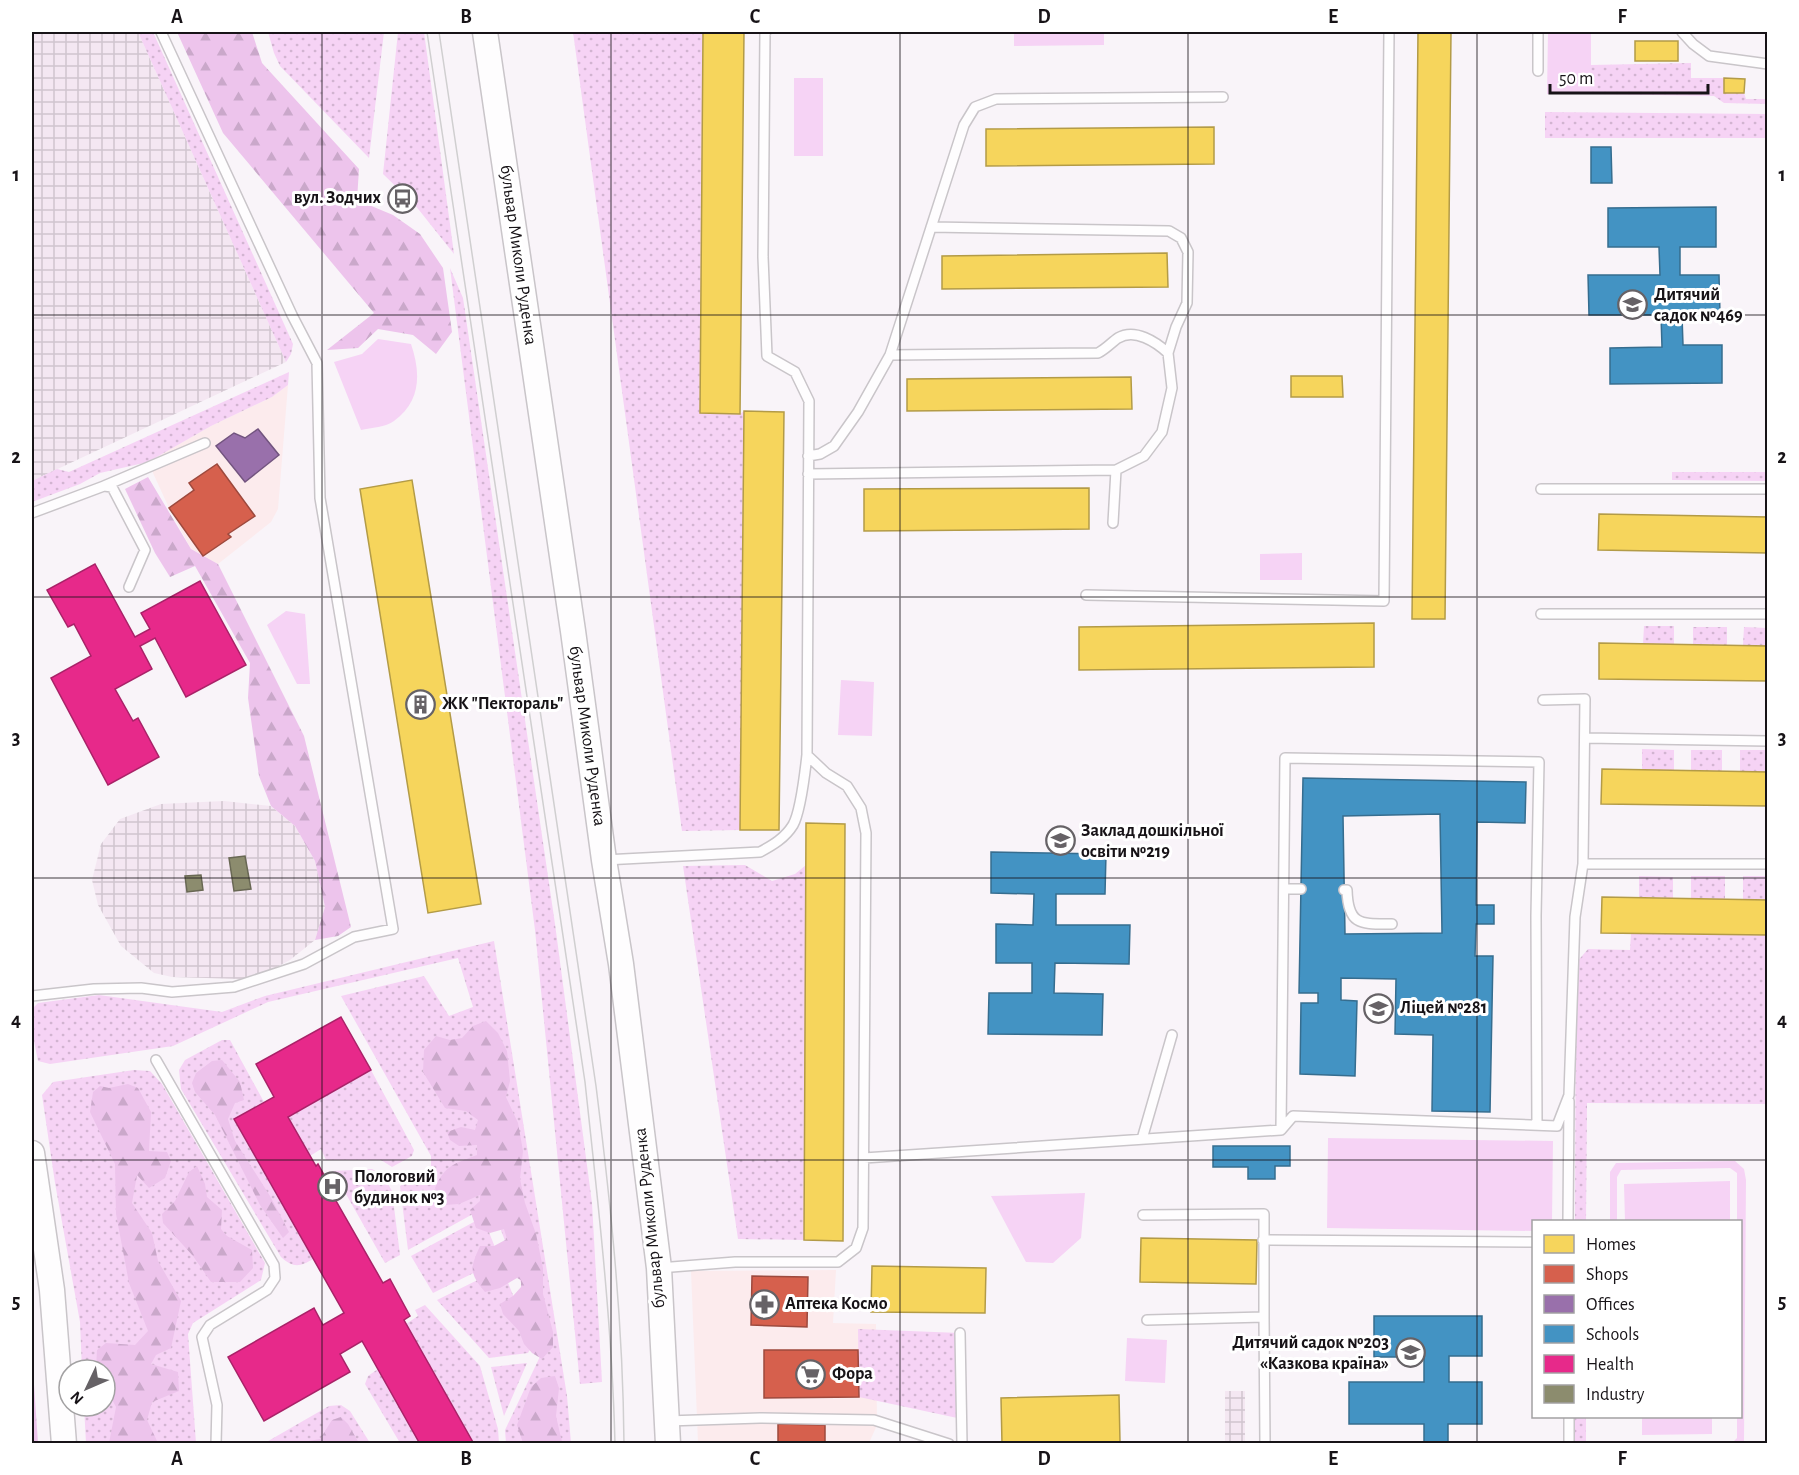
<svg xmlns="http://www.w3.org/2000/svg" width="1799" height="1475" font-family="'Alegreya Sans',sans-serif">
	<style>
		.commercial { fill: #fcebed }
		.industrial { fill: url(#industrial-grid) }
		.grass { fill: url(#grass-dots) }
		.forest { fill: url(#forest-firs) }
		.green { fill: #f6d3f5 }
		.homes { fill: #f6d55c; stroke: #b39b47; stroke-width: 1.5 }
		.shops { fill: #d6604d; stroke: #9d493d; stroke-width: 1.5 }
		.offices { fill: #9970ab; stroke: #72547f; stroke-width: 1.5 }
		.schools { fill: #4393c3; stroke: #366d8f; stroke-width: 1.5; fill-rule: evenodd }
		.health { fill: #e7298a; stroke: #a92268; stroke-width: 1.5 }
		.industry { fill: #8c8c6e; stroke: #696854; stroke-width: 1.5 }
		.lines { fill: none; stroke-linecap: round; stroke-linejoin: round }
		.service-casing { stroke: #c9c5c9; stroke-width: 12 }
		.tertiary-casing { stroke: #c9c5c9; stroke-width: 27 }
		.service { stroke: #fefdfe; stroke-width: 9 }
		.tertiary { stroke: #fefdfe; stroke-width: 24 }
		.tram { stroke: #d0cfd0; stroke-width: 1.5 }
		.grid { fill: none; stroke: #171317; stroke-width: 1.5; stroke-opacity: 0.55 }
		.labels { text-anchor: middle; dominant-baseline: central; stroke-width: 6; stroke-linejoin: round; paint-order: stroke }
		.poi-label { font-size: 18px; font-weight: bold; fill: #171317; stroke: #fff; text-anchor: start }
		.street-label { font-size: 18px; fill: #171317; stroke: #fff }
		.neatline { fill: none; stroke: #171317; stroke-width: 2 }
		.grid-label { font-size: 20px; text-anchor: middle; font-weight: bold; fill: #171317 }
	</style>
	<defs>
		<pattern id="industrial-grid" width="8" height="8" patternUnits="userSpaceOnUse" patternTransform="scale(1.5)"><rect width="8" height="8" fill="#f4e7f2"/><path d="M0 4h8M4 0v8" fill="none" stroke="#d0c5cf"/></pattern>
		<pattern id="grass-dots" width="8" height="8" patternUnits="userSpaceOnUse" patternTransform="scale(1.5)"><rect width="8" height="8" fill="#f6d3f5"/><path d="M2 2h.1M6 6h.1" fill="none" stroke="#d2b4d1" stroke-width="1.8" stroke-linecap="round"/></pattern>
		<pattern id="forest-firs" width="22" height="20" patternUnits="userSpaceOnUse" patternTransform="scale(1.5)"><rect width="22" height="20" fill="#edc4ec"/><path d="M5 1l3.5 6h-7zM16 11l3.5 6h-7z" fill="#caa8ca"/></pattern>
	</defs>
	<rect width="100%" height="100%" fill="#f9f4f9"/>
	<path class="commercial" d="M288 385 278 509 271 522 218 564 191 549 169 508 148 462 211 426 272 397Z
		M836 1270 833 1323 876 1324 877 1425 869 1443H698L691 1271Z"/>
	<path class="industrial" d="M32 32H138L286 362 32 481Z
		M224 801 271 806 295 826 315 861 325 907 315 940 290 960 264 974 240 979 172 977 154 973 121 946 98 905 92 880 101 844 120 819 161 804Z
		M1225 1391H1245V1443H1225Z"/>
	<path class="grass" d="M138 32H153L293 344 291 354 286 362Z
		M268 32H384L369 158 280 66 274 53Z
		M398 32H424L454 254 415 205 383 174Z
		M573 32H703L700 413 740 414 744 411 740 830 682 831Z
		M1691 63V78H1724V93H1744L1746 99H1767V104L1724 103 1714 96 1591 94V65Z
		M1545 112 1767 114V138H1545Z
		M450 268 463 298 555 924 592 1203 602 1382 580 1384 535 930Z
		M289 372 288 385 272 397 211 426 148 462 100 473 80 484 32 502V481L57 469 69 472Z
		M1672 472H1767V481L1672 480Z
		M1644 626H1674V644H1643Z
		M1693 627H1727V645L1693 644Z
		M1744 627 1767 628V646L1743 645Z
		M1642 749 1674 750V770H1642Z
		M1691 750H1722V771H1691Z
		M1740 750H1767V772L1740 771Z
		M745 865 772 881 795 874 806 865 804 1240 738 1239 683 866Z
		M1639 876 1673 877V898L1639 897Z
		M1691 876H1725V899L1691 898Z
		M1743 876H1767V900L1743 899Z
		M1631 933 1767 935V1104L1587 1103 1586 1221 1575 1222 1576 963 1588 949 1630 950Z
		M494 941 567 1396 571 1443H506L505 1430 545 1346 491 1204 408 1250 400 1186 431 1166V1156L341 996 424 976 449 1016 473 1007 458 958 268 1002 173 1046 50 1064 38 1061 32 1031V1009L38 1003 99 995 222 1012 265 996Z
		M222 1040H230L264 1102 234 1120 313 1259C300 1267 293 1268 281 1257L181 1089 179 1070 185 1060Z
		M134 1070 150 1071 162 1084 265 1263 261 1280 193 1323 188 1334 196 1443H86L84 1406H105V1370H82L80 1322 55 1183 42 1095 53 1082Z
		M371 1070 414 1150 412 1156 392 1167 381 1160H326L321 1149 310 1156 288 1117Z
		M372 1169 383 1175 392 1191 400 1255 385 1263 333 1171Z
		M483 1217 500 1260 433 1293 411 1256Z
		M502 1268 533 1344 528 1353 489 1358 437 1300Z
		M425 1305 480 1366 498 1429 499 1443H474L406 1324 418 1316 415 1310Z
		M858 1329 960 1333 962 1419 859 1397Z
		M527 1363 504 1416 491 1367Z
		M378 1369 420 1443H400L365 1384 368 1376Z
		M341 1405 350 1411 370 1443 263 1444 329 1406Z
		M1575 1417H1586V1443H1575Z"/>
	<path class="forest" d="M177 32H252L262 63 359 169 357 200 393 215 420 234 443 268 452 332 436 354 413 335 378 329 358 348 327 350 374 313 223 133Z
		M148 477 191 549 218 564 304 736 351 927 338 936 315 940 325 907 315 861 295 826 271 806 259 776 248 698 250 663 195 566 170 577 155 553 125 489Z
		M486 1021 498 1033 507 1051 510 1081 506 1097 518 1123 523 1151 520 1179 525 1203 536 1234 543 1268V1294L553 1332V1347L542 1359 532 1353 524 1344 519 1331 503 1314 500 1304 513 1296 521 1287V1280L517 1278 500 1288 485 1292C469 1273 470 1268 480 1246H494L507 1239 504 1229 490 1233 476 1228 470 1210 480 1201V1195L459 1204 444 1205 435 1188C445 1165 454 1164 477 1155V1145L459 1146 450 1140 447 1132 461 1127 475 1130 478 1120 466 1111 445 1108 423 1072 424 1050 436 1036 450 1040 462 1038 473 1026Z
		M222 1060 240 1082 244 1100 235 1103 228 1119 235 1141 270 1196 289 1232 283 1238 260 1205 215 1115 195 1092 192 1083 196 1073 212 1061Z
		M128 1084 138 1088 151 1112 149 1151 167 1152 171 1161 165 1178 149 1188 137 1175 132 1203 152 1233 158 1261 181 1301 171 1348 156 1355 151 1364 178 1372 179 1391 152 1402 147 1420 158 1443H109L116 1407 105 1386V1370L96 1369 97 1350 106 1343 135 1345 148 1331 129 1283 116 1214 115 1164 90 1112 93 1092 100 1086 109 1088Z
		M197 1166 205 1184 207 1197 222 1210 221 1229 227 1236 252 1250 253 1268 240 1282H211L193 1256 163 1223 162 1214 175 1201 189 1172Z
		M32 1355 38 1443H32Z
		M555 1376 559 1388 556 1416 562 1442 523 1443 517 1425 531 1387 541 1378Z
		M341 1417 348 1424 359 1443H297L320 1439 332 1420Z"/>
	<path class="green" d="M1014 32H1104V45L1014 46Z
		M1548 32H1591V94H1547Z
		M794 78H823V156H794Z
		M378 339 411 344C421 373 421 402 394 421 386 427 371 428 361 430L334 362 362 354Z
		M1302 553V580H1260V554Z
		M286 611 305 614 310 684H297L267 625Z
		M841 680 874 682 872 736 838 735Z
		M1328 1138 1553 1141 1552 1221 1534 1222 1533 1231 1327 1228Z
		M1735 1161 1744 1169 1746 1180 1744 1441 1742 1444 1732 1443 1737 1438V1417L1740 1416V1222L1737 1221V1173L1730 1168 1621 1170 1617 1177V1221H1610V1172L1616 1163Z
		M1730 1181V1221H1625L1624 1184Z
		M1085 1193 1081 1238 1053 1263 1026 1262 991 1196Z
		M1127 1338 1167 1340 1165 1383 1125 1381Z
		M1642 1417H1712V1434L1642 1435Z"/>
	<path class="homes" d="M703 32H744L740 414 700 413Z
		M1418 32H1451L1445 619H1412Z
		M1635 41H1678V61H1635Z
		M1724 78 1745 79 1744 93H1724Z
		M1214 127V164L986 166V129Z
		M1167 253 1168 287 942 289V256Z
		M1291 376H1342L1343 397H1291Z
		M1131 377 1132 409 907 411V379Z
		M744 411 784 412 779 830H740Z
		M412 480 481 904 428 913 360 489Z
		M1089 488V529L864 531V489Z
		M1599 514 1768 517V553L1598 550Z
		M1374 623V667L1079 670V627Z
		M1599 643 1768 646V681L1599 679Z
		M1602 769 1768 772V806L1601 804Z
		M806 823 845 824 843 1241 804 1240Z
		M1602 897 1768 900V935L1601 933Z
		M1141 1238 1257 1240 1256 1284 1140 1282Z
		M872 1266 986 1268 985 1313 871 1312Z
		M1119 1395 1120 1442 1002 1444 1001 1398Z"/>
	<path class="shops" d="M217 464 255 516 228 534 231 537 203 556 169 508 194 490 189 483Z
		M752 1276 808 1277 807 1327 751 1325Z
		M764 1350H858L859 1397 764 1398Z
		M778 1424 825 1425V1444H778Z"/>
	<path class="offices" d="M258 429 279 455 245 482 216 446 234 433 245 438Z"/>
	<path class="schools" d="M1591 147H1611L1612 183H1591Z
		M1716 207V247H1680V275H1719L1720 315 1682 316 1683 345H1722V383L1610 384V348L1662 347 1661 315H1589L1588 275H1660L1659 247H1608V208Z
		M1303 778 1526 782 1525 823 1477 822 1476 905H1494V924H1476L1475 956H1493L1490 1112 1432 1111 1433 1035 1395 1034 1396 979 1341 978V1000L1357 1001 1355 1076 1300 1074 1301 1003H1318V993H1299ZM1440 814 1442 933 1345 934 1343 816Z
		M991 852 1106 854 1105 894H1056V925H1130L1129 964 1055 963 1054 993 1103 994 1102 1035 988 1034 989 993H1032V963H996V924L1033 925 1034 894 991 893Z
		M1213 1146H1290V1166H1275V1179H1248V1167H1213Z
		M1374 1316H1482V1356H1449V1382H1482V1424H1448V1444H1424V1424H1349V1382H1424V1357H1374Z"/>
	<path class="health" d="M95 564 135 637 150 629 141 613 200 581 246 665 186 697 155 638 140 646 152 669 115 689 133 721 138 718 159 757 108 785 51 678 91 656 74 624 68 627 47 590Z
		M341 1017 371 1070 288 1117 316 1166 318 1164 329 1184 327 1185 383 1283 390 1279 410 1316 404 1320 474 1444H420L362 1341 340 1354 350 1372 264 1421 228 1357 314 1308 323 1325 344 1313 234 1119 274 1097 256 1064Z"/>
	<path class="industry" d="M245 856 251 889 234 891 229 858Z
		M201 875 203 890 187 892 185 876Z"/>
	<g class="lines">
		<defs>
			<path id="service" d="M1682 32 1693 44 1709 56 1768 64
				M1538 71V32
				M931 227 1169 231 1181 238 1188 252 1187 303 1176 327 1168 353
				M808 456 820 454 834 446 858 412 890 355 964 125 975 107 996 99 1223 97
				M808 474 1116 470 1144 456 1162 432 1172 388 1168 353C1156 342 1135 328 1118 338 1112 342 1106 349 1098 353L890 355
				M104 486 205 443
				M1541 489H1768
				M32 513 104 486 112 487 145 550 129 587
				M1113 523 1116 470
				M1086 595 1384 601 1389 32
				M1541 614H1768
				M1586 738 1768 741
				M604 860 760 852C773 845 785 838 793 825 801 811 805 772 807 755L809 401 795 372 767 356 763 257 765 32H766
				M1583 864H1768
				M1284 889H1301
				M1344 890H1347C1348 926 1361 924 1392 924
				M32 996 94 989 141 988 172 992 234 987 304 964 354 937 393 929 320 498 317 363 292 315 161 32
				M156 1060 274 1265 275 1278 267 1290 210 1325 202 1337 217 1405 216 1444
				M1281 1130 1285 758 1539 762 1536 916 1537 1125
				M1142 1139 1172 1035
				M864 1158 1281 1130 1293 1116 1557 1126 1569 1095 1575 917 1583 864 1585 699 1543 700
				M1143 1215 1264 1214V1317
				M1568 1222 1569 1101
				M1263 1240 1534 1242
				M659 1268 735 1262H838L856 1248 863 1228 866 833 861 808 847 786 826 773 807 755
				M1147 1320 1264 1317 1265 1444
				M960 1333 962 1444
				M1569 1416V1444
				M667 1421 760 1418 874 1420 949 1444"/>
			<path id="tertiary" d="M485 32 573 631 604 860 621 964 659 1268 668 1444
				M32 1153 52 1290 64 1444"/>
		</defs>
		<use href="#service" class="service-casing"/>
		<use href="#tertiary" class="tertiary-casing"/>
		<use href="#service" class="service"/>
		<use href="#tertiary" class="tertiary"/>
		<path class="tram" d="M427 32 585 1082C598 1203 612 1322 615 1444
			M439 32 596 1086C611 1206 623 1322 624 1444"/>
	</g>
	<path class="grid" d="M322 32V1444M611 32V1444M900 32V1444M1188 32V1444M1477 32V1444M32 315H1768M32 597H1768M32 878H1768M32 1160H1768"/>
	<defs>
		<symbol id="bus-ring" viewBox="-11 -11 22 22"><circle r="9.5" fill="#fff" stroke="#666266" stroke-width="1.5"/><path d="M-5-6H5V4H4V6H2V4H-2V6H-4V4H-5ZM-3.5-4V0h7V-4ZM-3.5 1.2v1.5H-2V1.2ZM2 1.2v1.5H3.5V1.2Z" fill="#666266"/></symbol>
		<symbol id="school-ring" viewBox="-11 -11 22 22"><circle r="9.5" fill="#fff" stroke="#666266" stroke-width="1.5"/><path d="M0-5L7-2L0 1L-7-2ZM-4 1L0 2.5L4 1V4Q0 6-4 4Z" fill="#666266"/></symbol>
		<symbol id="building-ring" viewBox="-11 -11 22 22"><circle r="9.5" fill="#fff" stroke="#666266" stroke-width="1.5"/><path d="M-4-6H4V6H1V3H-1V6H-4ZM-2.5-4.3h1.7v1.8h-1.7ZM.8-4.3h1.7v1.8H.8ZM-2.5-1h1.7V.8h-1.7ZM.8-1h1.7V.8H.8Z" fill="#666266"/></symbol>
		<symbol id="hospital-ring" viewBox="-11 -11 22 22"><circle r="9.5" fill="#fff" stroke="#666266" stroke-width="1.5"/><path d="M-5-5h3v3.5h4V-5h3V5h-3V1.5h-4V5h-3Z" fill="#666266"/></symbol>
		<symbol id="pharmacy-ring" viewBox="-11 -11 22 22"><circle r="9.5" fill="#fff" stroke="#666266" stroke-width="1.5"/><path d="M-2-6h4v4h4v4h-4v4h-4v-4h-4v-4h4Z" fill="#666266"/></symbol>
		<symbol id="supermarket-ring" viewBox="-11 -11 22 22"><circle r="9.5" fill="#fff" stroke="#666266" stroke-width="1.5"/><path d="M-6-5.5h2.5l.6 2H6L4.5 2H-2.5L-4.4-4H-6ZM-1.5 3.2a1.3 1.3 0 1 0 .1 0ZM3 3.2a1.3 1.3 0 1 0 .1 0Z" fill="#666266"/></symbol>
	</defs>
	<g fill-rule="evenodd">
		<use href="#bus-ring" x="386" y="182" width="33" height="33"/>
		<use href="#school-ring" x="1616" y="288" width="33" height="33"/>
		<use href="#building-ring" x="404" y="688" width="33" height="33"/>
		<use href="#school-ring" x="1044" y="824" width="33" height="33"/>
		<use href="#school-ring" x="1362" y="992" width="33" height="33"/>
		<use href="#hospital-ring" x="316" y="1170" width="33" height="33"/>
		<use href="#pharmacy-ring" x="748" y="1288" width="33" height="33"/>
		<use href="#school-ring" x="1394" y="1336" width="33" height="33"/>
		<use href="#supermarket-ring" x="794" y="1358" width="33" height="33"/>
	</g>
	<g class="labels">
		<g class="poi-label">
			<text x="381" y="198" text-anchor="end">вул. Зодчих</text>
			<text x="1654" y="295">Дитячий<tspan x="1654" dy="21">садок №469</tspan></text>
			<text x="442" y="704">ЖК "Пектораль"</text>
			<text x="1081" y="831">Заклад дошкільної<tspan x="1081" dy="21">освіти №219</tspan></text>
			<text x="1400" y="1008">Ліцей №281</text>
			<text x="354" y="1177">Пологовий<tspan x="354" dy="21">будинок №3</tspan></text>
			<text x="785" y="1304">Аптека Космо</text>
			<text x="1389" y="1343" text-anchor="end">Дитячий садок №203<tspan x="1389" dy="21">«Казкова країна»</tspan></text>
			<text x="832" y="1374">Фора</text>
		</g>
		<g class="street-label">
			<text transform="translate(518 255) rotate(82)">бульвар Миколи Руденка</text>
			<text transform="translate(587 736) rotate(82)">бульвар Миколи Руденка</text>
			<text transform="translate(650 1218) rotate(-96)">бульвар Миколи Руденка</text>
		</g>
	</g>
	<rect width="1799" height="1475" fill="none" stroke="#ffffff" stroke-width="66"/>
	<rect x="1532" y="1220" width="210" height="198" fill="#ffffff" stroke="#a2a1a2" stroke-width="1.5"/>
	<rect x="1544" y="1235" width="30" height="18" fill="#f6d55c" stroke="#a2a1a2" stroke-width="1.5"/>
	<text x="1586" y="1250" font-size="18" fill="#171317">Homes</text>
	<rect x="1544" y="1265" width="30" height="18" fill="#d6604d" stroke="#a2a1a2" stroke-width="1.5"/>
	<text x="1586" y="1280" font-size="18" fill="#171317">Shops</text>
	<rect x="1544" y="1295" width="30" height="18" fill="#9970ab" stroke="#a2a1a2" stroke-width="1.5"/>
	<text x="1586" y="1310" font-size="18" fill="#171317">Offices</text>
	<rect x="1544" y="1325" width="30" height="18" fill="#4393c3" stroke="#a2a1a2" stroke-width="1.5"/>
	<text x="1586" y="1340" font-size="18" fill="#171317">Schools</text>
	<rect x="1544" y="1355" width="30" height="18" fill="#e7298a" stroke="#a2a1a2" stroke-width="1.5"/>
	<text x="1586" y="1370" font-size="18" fill="#171317">Health</text>
	<rect x="1544" y="1385" width="30" height="18" fill="#8c8c6e" stroke="#a2a1a2" stroke-width="1.5"/>
	<text x="1586" y="1400" font-size="18" fill="#171317">Industry</text>
	<g transform="translate(87 1388) rotate(226)"><circle r="28" fill="#ffffff" stroke="#a2a1a2" stroke-width="1.5"/>
	<path d="M0-4.5L10 22L0 15L-10 22Z" fill="#666266"/>
	<text y="-9" font-size="16" font-weight="bold" text-anchor="middle" fill="#171317">N</text>
	</g>
	<path d="M1550 84v9h158v-9" fill="none" stroke="#171317" stroke-width="3"/>
	<text x="1559" y="84" font-size="18" fill="#171317" stroke="#ffffff" stroke-width="4.5" paint-order="stroke">50 m</text>
	<rect x="33" y="33" width="1733" height="1409" class="neatline"/>
	<g class="grid-label">
		<text x="177" y="23">A</text>
		<text x="466" y="23">B</text>
		<text x="755" y="23">C</text>
		<text x="1044" y="23">D</text>
		<text x="1333" y="23">E</text>
		<text x="1622" y="23">F</text>
		<text x="16" y="181">1</text>
		<text x="1782" y="181">1</text>
		<text x="16" y="463">2</text>
		<text x="1782" y="463">2</text>
		<text x="16" y="744">3</text>
		<text x="1782" y="744">3</text>
		<text x="16" y="1026">4</text>
		<text x="1782" y="1026">4</text>
		<text x="16" y="1308">5</text>
		<text x="1782" y="1308">5</text>
		<text x="177" y="1465">A</text>
		<text x="466" y="1465">B</text>
		<text x="755" y="1465">C</text>
		<text x="1044" y="1465">D</text>
		<text x="1333" y="1465">E</text>
		<text x="1622" y="1465">F</text>
	</g>
</svg>
